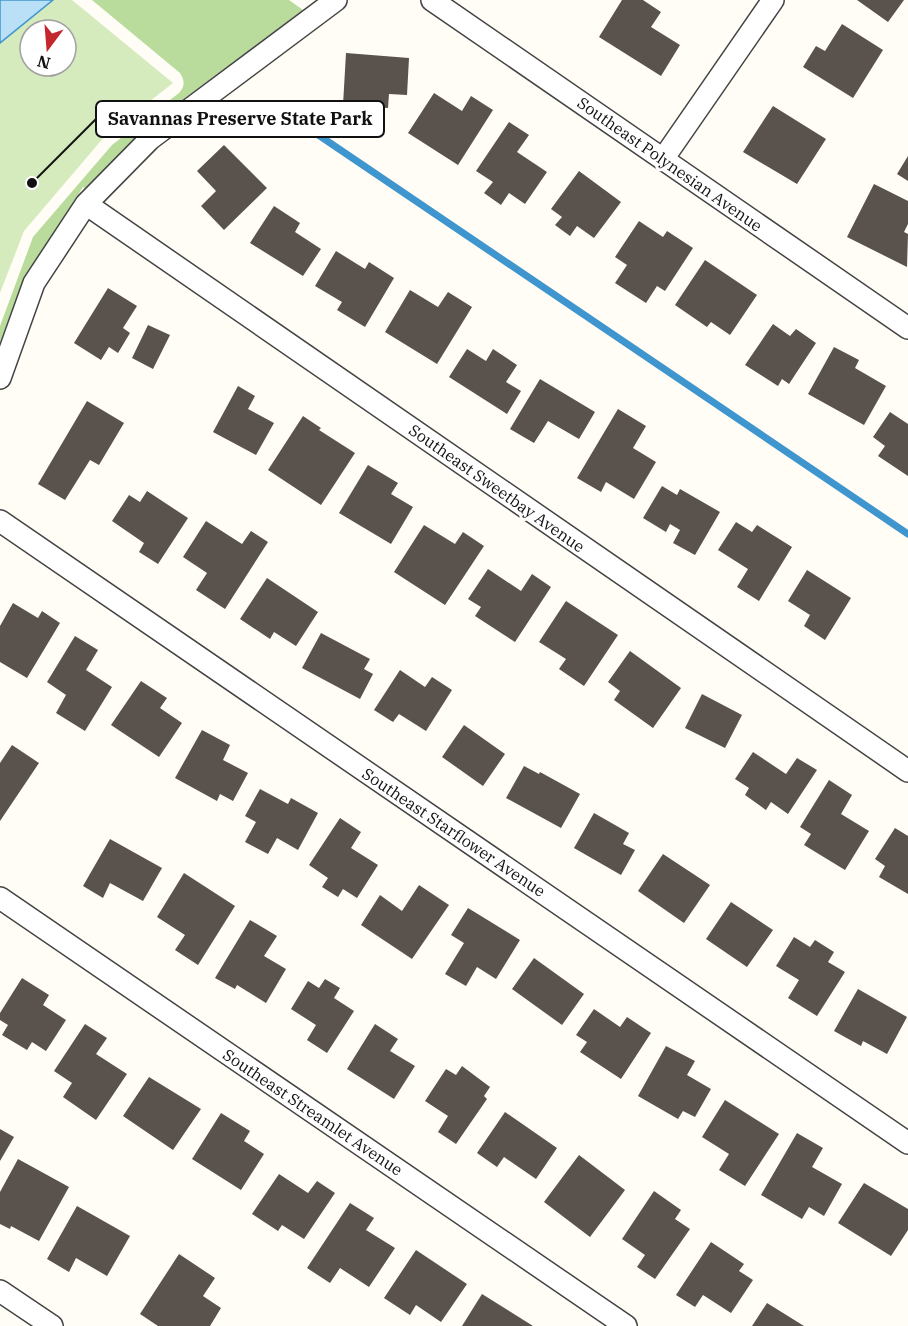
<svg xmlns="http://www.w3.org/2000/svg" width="908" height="1326" font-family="'IBM Plex Serif',serif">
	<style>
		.green { fill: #d5ebbd; fill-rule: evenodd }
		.forest { fill: #b9dc9c }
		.water { fill: #b9e0f7; stroke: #3f96cf; stroke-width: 1.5 }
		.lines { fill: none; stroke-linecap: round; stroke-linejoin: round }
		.stream { stroke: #3f96cf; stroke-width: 7 }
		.building { fill: #5a524d }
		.minor-casing { stroke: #444; stroke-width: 24 }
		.minor { stroke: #fff; stroke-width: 21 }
		.labels { text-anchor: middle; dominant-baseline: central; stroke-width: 6; stroke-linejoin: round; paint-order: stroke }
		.street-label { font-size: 16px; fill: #111; stroke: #fff }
		.leader { fill: none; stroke: #111; stroke-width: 2 }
		.callout-dot { fill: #111; stroke: #fff; stroke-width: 2 }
		.callout { fill: #fff; stroke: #111; stroke-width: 2 }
		.callout-label { font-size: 18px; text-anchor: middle; font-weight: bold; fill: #111 }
	</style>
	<rect width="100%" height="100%" fill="#fffdf5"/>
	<path class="green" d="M0 0H72L173 83 105 136 24 231 0 293ZM30 30H66V66H30Z"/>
	<path class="forest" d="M92 0H289L303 10 143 129 85 188 83 187 24 279 0 343V326L33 237 112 145 179 93C185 86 185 81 180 73Z"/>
	<path class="water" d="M0 0H53L0 43Z"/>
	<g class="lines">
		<path class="stream" d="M308 128 908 534"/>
	</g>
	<path class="building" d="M622 0H643L661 12 651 27 680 45 661 76 599 37Z
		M857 0H904L888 22Z
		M842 24 883 50 853 98 803 67 816 46 825 51Z
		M346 53 409 58 407 95 389 94 388 108 343 105Z
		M434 93 462 111 471 96 493 110 458 165 408 133Z
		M773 106 826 139 797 184 743 152Z
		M509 122 529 135 517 152 547 172 525 204 509 193 501 205 484 193 493 182 476 171Z
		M224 145 267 188 224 230 201 206 216 191 197 171Z
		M908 156V181L897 174Z
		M579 171 621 202 594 238 577 226 570 236 555 225 562 217 551 209Z
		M874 184 908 201V224L904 232 908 234 907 267 847 237Z
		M274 206 300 223 295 232 321 249 303 276 250 243Z
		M639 221 663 237 667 231 693 248 665 291 657 286 646 303 615 283 627 265 615 257Z
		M336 251 365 269 369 262 394 278 365 327 337 310 342 302 315 286Z
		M705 260 757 295 730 335 711 322 707 327 675 305Z
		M108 288 137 306 123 328 130 333 118 353 109 347 101 360 74 343Z
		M410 290 438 307 448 292 472 307 437 364 385 332Z
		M773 324 790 336 796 329 816 343 789 384 782 379 778 386 745 365Z
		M148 325 170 335 153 369 132 358Z
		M834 347 859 360 855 368 886 386 864 425 808 394Z
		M467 349 486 361 493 349 517 365 506 382 521 391 507 414 449 377Z
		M540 379 595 412 579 439 548 421 534 443 510 429Z
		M238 386 255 396 248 409 274 423 256 455 213 432Z
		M87 401 124 423 99 465 90 460 65 500 38 484Z
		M618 409 646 426 633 448 656 462 634 499 606 482 601 492 577 478Z
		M890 412 908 424V476L878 456 885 446 873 437Z
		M303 416 321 428 319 430 355 453 321 505 268 470Z
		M368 465 398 483 391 494 413 507 391 544 339 513Z
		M662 486 677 495 680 489 720 512 695 555 673 543 680 530 670 524 666 532 643 518Z
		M147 491 188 518 158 564 139 552 144 543 112 521 129 495 140 502Z
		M206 521 242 544 251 531 268 542 225 609 196 590 207 573 183 557Z
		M736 522 752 532 757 525 792 547 759 601 737 587 748 569 718 550Z
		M424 525 455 544 463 532 484 546 445 605 394 572Z
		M488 569 521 591 532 574 551 587 515 642 475 616 481 607 468 599Z
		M807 570 851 598 825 640 804 626 810 615 788 601Z
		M267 578 318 612 296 646 274 632 270 639 240 619Z
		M566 601 618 635 584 686 559 669 566 659 539 642Z
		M13 603 38 618 42 611 60 623 27 678 0 662V626Z
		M321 633 370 659 364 669 373 674 360 699 302 668Z
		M75 636 98 650 86 670 112 687 85 731 56 713 66 695 47 682Z
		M630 651 681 688 653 728 614 700 620 691 608 682Z
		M400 670 425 687 432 677 452 690 426 731 399 714 393 722 374 710Z
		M141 681 167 698 160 708 182 723 159 757 111 725Z
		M702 694 742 715 725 748 685 728Z
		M464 725 505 754 483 786 442 757Z
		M202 730 230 745 223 760 248 773 233 801 220 794 217 801 175 778Z
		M12 745 39 763 0 821V763Z
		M753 752 786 774 797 758 817 770 788 814 771 802 766 810 745 795 749 788 735 779Z
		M524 766 539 774 540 772 580 794 561 828 506 798Z
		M829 780 852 795 841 814 869 831 845 870 804 845 811 834 800 827Z
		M260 789 288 804 291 798 318 813 298 850 277 838 268 854 245 842 256 822 245 816Z
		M594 813 629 833 623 844 635 850 621 875 574 848Z
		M340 818 361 832 351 848 378 865 357 898 343 889 338 897 322 887 328 878 309 865Z
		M895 828 908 836V894L879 877 885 866 875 859Z
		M110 839 162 868 143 901 110 883 103 898 83 886Z
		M663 854 710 885 684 923 638 891Z
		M184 873 235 906 198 965 175 950 185 935 157 917Z
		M419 885 449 905 412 959 361 925 380 895 402 911Z
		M731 902 773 930 747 967 706 939Z
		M468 908 520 940 496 979 477 967 466 986 445 974 464 943 451 935Z
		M250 920 277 936 264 956 286 969 266 1003 237 985 235 989 215 978Z
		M794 937 810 947 815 940 834 952 828 962 845 972 817 1016 788 998 799 980 776 966Z
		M534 958 584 994 562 1025 512 989Z
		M22 978 49 995 43 1005 66 1020 46 1051 32 1042 27 1050 2 1035 8 1025 0 1020V1013Z
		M325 979 340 988 334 998 354 1011 327 1053 307 1040 316 1025 291 1009 308 981 319 988Z
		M858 989 907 1017 887 1054 863 1041 861 1046 834 1031Z
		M594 1009 620 1027 627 1017 651 1033 621 1079 580 1052 587 1042 576 1035Z
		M85 1024 107 1038 96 1054 127 1074 96 1120 63 1097 72 1083 54 1071Z
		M375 1024 398 1039 390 1051 415 1066 394 1099 347 1069Z
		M666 1046 695 1061 687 1075 711 1089 695 1117 683 1111 678 1119 638 1096Z
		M462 1066 490 1087 484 1096 487 1099 456 1144 438 1132 448 1116 425 1101 446 1069 456 1075Z
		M149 1077 201 1109 173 1150 123 1116Z
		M725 1100 779 1134 745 1186 719 1170 729 1154 702 1137Z
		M505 1112 557 1148 536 1179 504 1157 497 1167 477 1153Z
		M221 1113 250 1131 244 1141 264 1154 241 1190 192 1159Z
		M0 1129 14 1137 0 1161Z
		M797 1133 823 1148 812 1167 842 1184 824 1216 809 1207 802 1219 761 1195Z
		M579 1155 625 1190 590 1237 544 1202Z
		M18 1159 69 1187 39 1241 11 1226 10 1229 0 1224V1192Z
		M279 1174 308 1193 317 1181 335 1193 304 1239 282 1225 278 1231 252 1214Z
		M864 1183 908 1209V1230L891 1256 838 1223Z
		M654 1191 681 1210 675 1219 690 1229 655 1279 637 1267 645 1255 622 1239Z
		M350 1203 374 1218 366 1230 395 1248 369 1287 340 1268 330 1283 307 1268Z
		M77 1206 130 1236 107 1276 76 1258 69 1272 47 1259Z
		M711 1242 744 1264 739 1271 753 1280 731 1313 703 1295 695 1307 676 1295Z
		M416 1250 467 1284 441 1322 416 1305 410 1315 384 1298Z
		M179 1254 215 1278 203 1296 221 1308 210 1326H158L140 1314Z
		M482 1294 533 1326H462Z
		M767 1303 804 1326H752Z"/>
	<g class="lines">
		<defs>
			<path id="minor" d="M432 0 908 328
				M663 159 773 0
				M86 204 908 771
				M0 378 34 283 86 204 150 139 336 0
				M0 521 908 1143
				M0 898 626 1326
				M0 1291 52 1326"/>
		</defs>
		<use href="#minor" class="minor-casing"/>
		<use href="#minor" class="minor"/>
	</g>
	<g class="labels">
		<g class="street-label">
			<text transform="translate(670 164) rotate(35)">Southeast Polynesian Avenue</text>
			<text transform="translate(497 488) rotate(35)">Southeast Sweetbay Avenue</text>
			<text transform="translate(454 832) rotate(34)">Southeast Starflower Avenue</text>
			<text transform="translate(313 1112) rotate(34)">Southeast Streamlet Avenue</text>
		</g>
	</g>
	<path class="leader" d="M32 183L96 119"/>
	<circle class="callout-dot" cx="32" cy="183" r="6"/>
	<rect class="callout" x="96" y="101" width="288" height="36" rx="6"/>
	<g class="callout-label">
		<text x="240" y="125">Savannas Preserve State Park</text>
	</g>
	<g transform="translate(48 48) rotate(196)"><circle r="28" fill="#ffffff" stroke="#a0a0a0" stroke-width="1.5"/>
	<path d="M0-4.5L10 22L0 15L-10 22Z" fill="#c4262e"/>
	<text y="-9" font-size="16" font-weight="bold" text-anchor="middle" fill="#111111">N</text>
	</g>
</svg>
